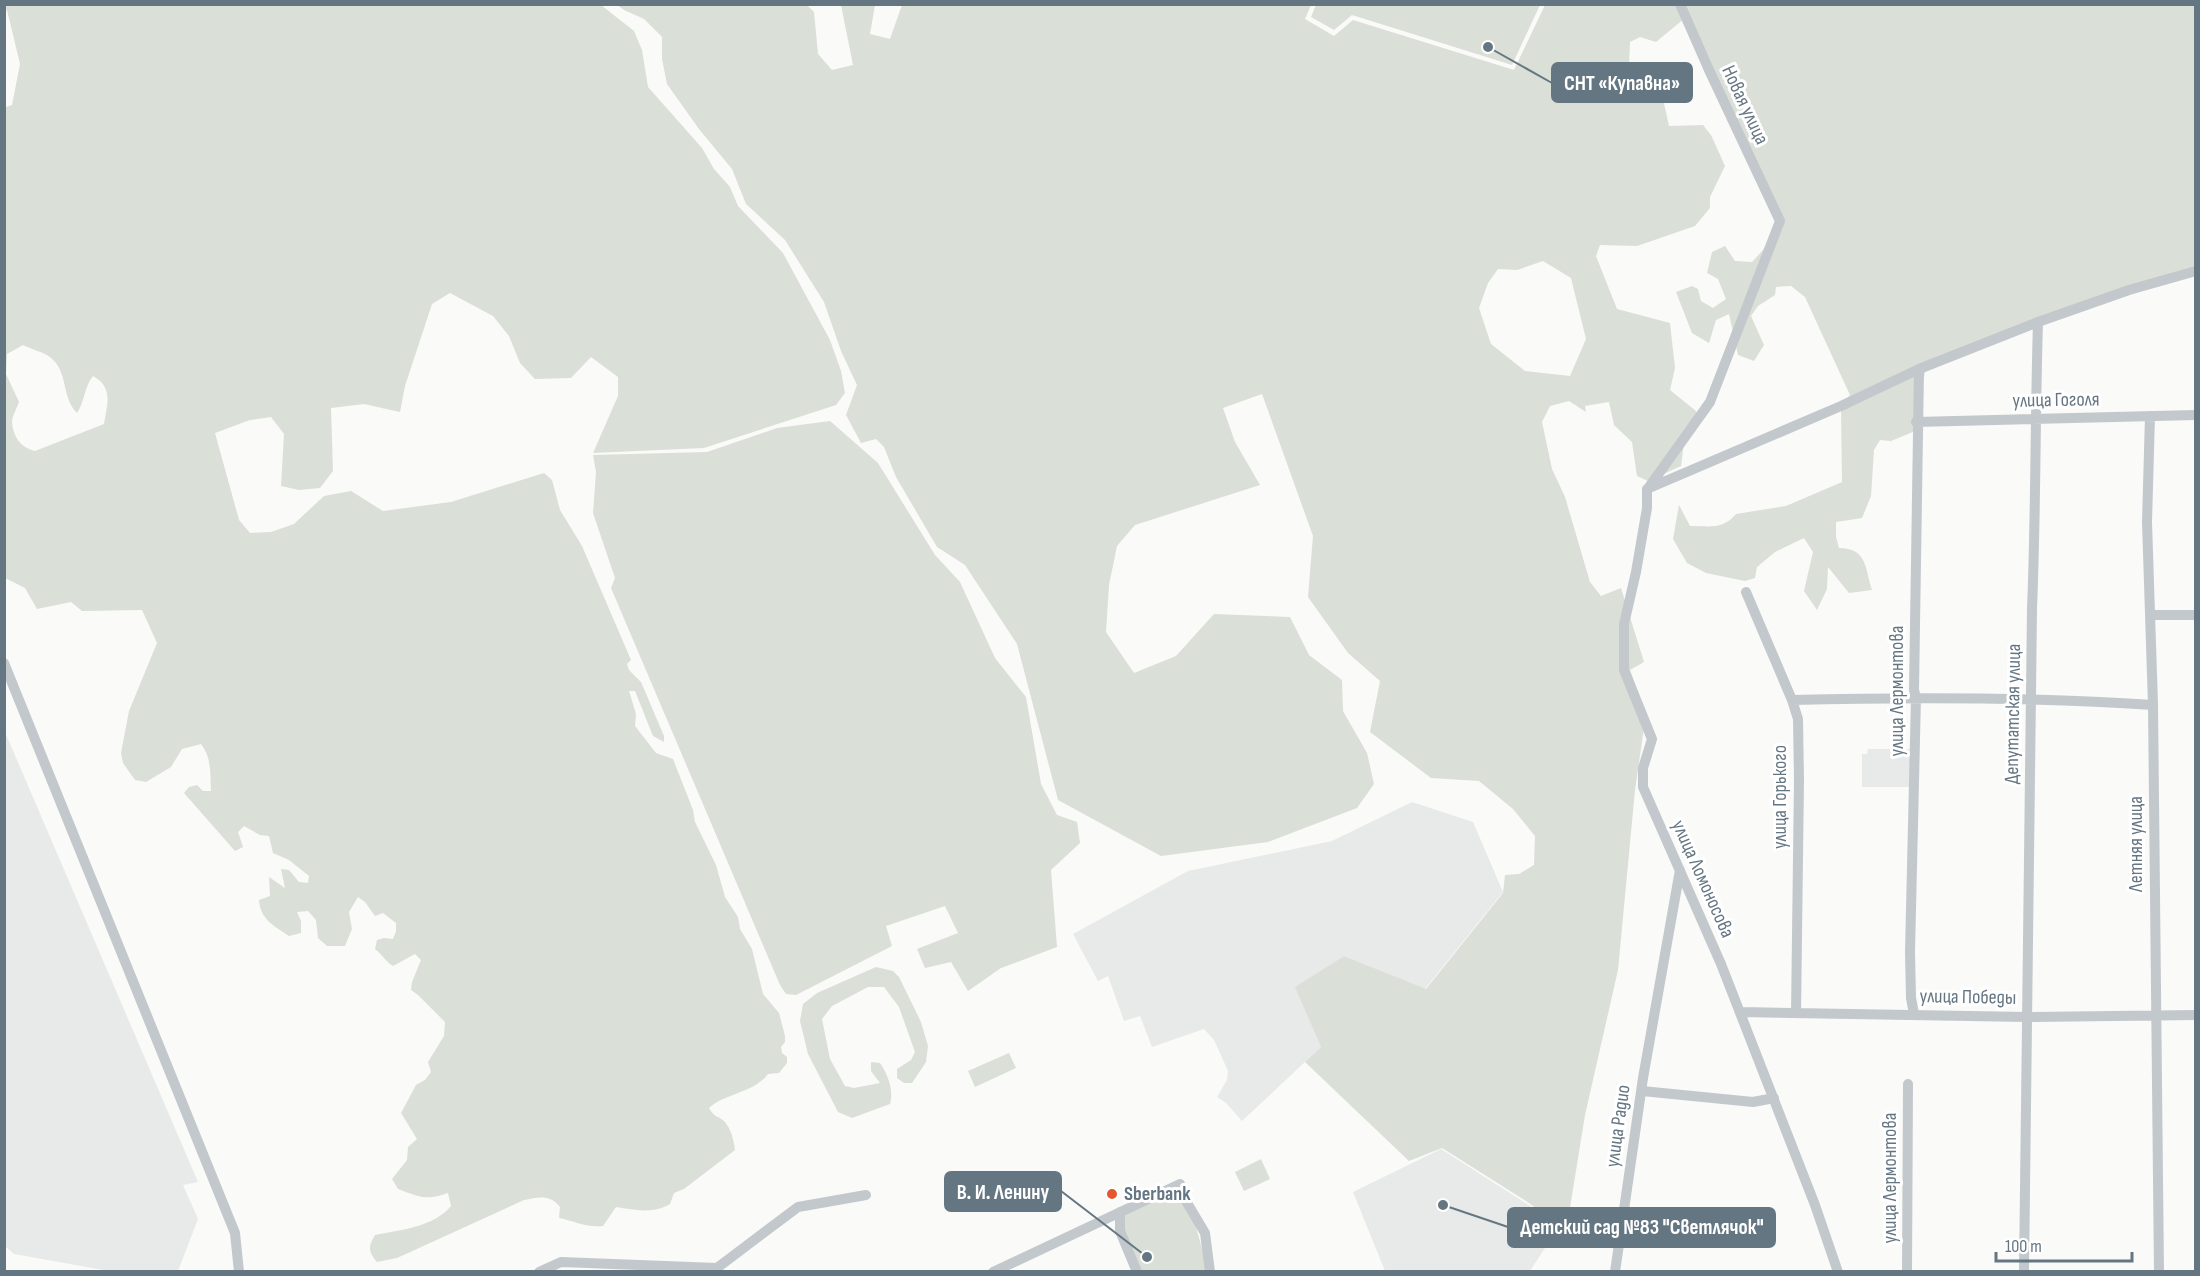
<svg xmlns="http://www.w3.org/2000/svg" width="2200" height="1276" font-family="'Sofia Sans Condensed',sans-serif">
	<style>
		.built { fill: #e8e9e9 }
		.green { fill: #dadfd7; fill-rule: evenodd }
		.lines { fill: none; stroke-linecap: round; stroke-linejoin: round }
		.minor { stroke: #c3c8cc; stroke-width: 10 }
		.poi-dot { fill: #e4572e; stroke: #fff; stroke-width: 2 }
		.labels { text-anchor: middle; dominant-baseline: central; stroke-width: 6; stroke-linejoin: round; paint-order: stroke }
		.street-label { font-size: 20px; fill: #657683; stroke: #fff }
		.poi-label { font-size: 20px; font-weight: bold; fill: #657683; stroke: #fff; text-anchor: start }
		.leader { fill: none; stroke: #657683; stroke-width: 2 }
		.callout-dot { fill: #657683; stroke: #fff; stroke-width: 2 }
		.callout { fill: #657683; stroke: #657683; stroke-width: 2 }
		.callout-label { font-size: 21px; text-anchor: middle; font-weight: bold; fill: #fff }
	</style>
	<rect width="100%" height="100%" fill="#fafaf8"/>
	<path class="built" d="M5 732 198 1182 183 1185 198 1219 178 1271H109L14 1254 5 1246Z
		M1868 749H1911L1910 787H1862V754H1867Z
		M1412 802 1473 822 1503 892 1425 989 1344 956 1296 987 1321 1047 1242 1121 1226 1103 1217 1097 1227 1080 1228 1071 1214 1040 1204 1029 1152 1047 1140 1016 1124 1021 1108 976 1098 981 1073 934 1188 871 1332 841Z
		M1441 1149 1549 1218 1558 1228 1530 1271H1385L1353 1192Z"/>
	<path class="green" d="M516 4 601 5 634 31 642 50 648 87 702 148 714 169 730 187 738 206 783 253 830 340 841 371 845 393 836 405 704 448 593 453 618 396V377L591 357 571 378 535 379 520 363 509 336 493 316 450 293 432 304 405 386 400 412 364 404 331 408 333 471 320 488 299 490 281 486 284 434 271 417 250 420 215 433 239 520 250 533 271 532 294 524 324 496 351 491 383 511 451 502 544 473 552 480 560 510 582 546 631 660 627 664 629 670 641 682 664 736V742L653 736 635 691H629L636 714 635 726 656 753 673 759 693 810 695 822 716 865 725 897 738 917 740 929 752 949 763 994 779 1013 785 1036V1042L781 1047 782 1053 787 1057V1063L779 1073 768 1074C754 1093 726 1093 709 1108 715 1118 717 1115 724 1121 731 1128 734 1141 735 1150L684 1189 674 1193 670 1204C653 1214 635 1210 616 1207L603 1226C588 1228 574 1221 559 1218L560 1207C550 1194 539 1197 524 1200L397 1258 377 1262C368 1252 368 1246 375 1235 400 1230 434 1227 451 1206L448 1193C425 1201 420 1197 398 1189L392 1179 407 1160 408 1147 417 1139 401 1113 416 1085 425 1080 431 1072 428 1062 444 1036 445 1022 418 995 411 990 412 982 421 960 415 954 393 966C385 961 382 954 375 949L377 940 384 938 393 939 396 931V923L383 913 375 916 365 902 358 897 349 912 352 929 345 946H327L318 938 316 920 308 911 297 912 301 921V933L289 936C274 926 260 919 259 900L270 896 269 877 285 888 281 869 289 870 299 882 308 883 309 876 289 860 273 853 269 836 260 835 244 826 238 832 243 847 235 851 184 793 189 787 197 785 203 791H211C210 774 212 758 201 744L182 749 171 767 146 782 135 780 123 763 121 753 129 711 157 643 142 610 82 611 71 602 37 609 25 588 5 578 4 108 12 105 20 64 7 10 5 11V5ZM23 345C31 349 43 352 50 357 69 372 61 397 77 413 85 401 84 387 93 376 114 388 107 404 104 424L35 451C21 448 13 437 12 422 12 416 17 408 19 402L6 374 7 354Z
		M617 5H807L814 12 818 54 832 70 853 65 841 5H875L870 34 890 39 902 5H1311L1305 19 1334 36 1353 20 1514 70 1545 5H1679L1685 18 1656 42 1640 37 1630 42 1629 67 1637 75H1648L1662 94 1669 126 1703 125 1711 135 1725 166 1710 197V208L1695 226 1637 246 1600 245 1596 256 1617 309 1670 323 1675 368 1670 390 1696 411 1697 423 1684 443 1681 466 1648 481 1637 476 1632 442 1614 425 1609 402 1585 406 1586 412 1569 401 1550 406 1542 422 1552 469 1565 497 1590 582 1601 596 1621 588 1644 662 1630 670 1646 714 1635 790 1618 970 1585 1115 1567 1226 1554 1221 1526 1201 1442 1148 1409 1161 1305 1062 1321 1047 1295 987 1344 956 1426 989 1503 893 1505 875 1519 874 1534 865 1535 836 1513 809 1479 781 1431 778 1370 732 1380 681 1348 653 1308 597 1313 536 1262 394 1223 408 1235 442 1260 485 1135 525 1117 546 1109 585 1106 632 1134 673 1176 656 1214 614 1290 617 1309 655 1342 680 1343 711 1367 753 1374 784 1357 808 1268 842 1161 856 1058 800 1017 644 965 565 937 547 896 477 884 447 876 439 861 443 846 415 857 385 841 351 824 302 785 240 746 204 732 169 699 129 667 84 662 59V37L644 19 624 10ZM1543 261 1571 278 1586 339 1570 376 1525 371 1491 344 1479 308 1488 283 1498 269 1517 270Z
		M1316 5V4L1540 5 1512 65 1352 15 1334 30 1311 17Z
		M1685 5H2195V272L2014 335 1925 370 1919 416 1920 429 1891 441 1880 440 1874 450 1871 496 1862 518 1836 522V537L1839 548C1867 548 1865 568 1872 590L1849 593 1828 567 1827 589 1817 610 1804 591 1813 552 1804 538 1775 552 1757 567 1755 578 1745 581 1706 573 1687 563 1673 539 1679 505 1690 526C1709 526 1723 530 1736 514L1786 506 1842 482 1841 406 1850 395 1805 297 1791 286 1776 287 1775 295 1758 306 1751 316 1764 345 1754 361 1738 355 1729 314 1716 320 1709 343 1692 333 1676 292 1692 286 1698 289 1701 301 1713 308 1726 299 1718 279 1707 273 1712 252 1725 246 1735 261 1752 262 1783 228 1782 216 1743 139Z
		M830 421 878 463 935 555 960 582 995 658 1026 697 1041 784 1057 815 1077 822 1080 843 1051 870 1057 947 1001 968 968 991 951 962 925 968 917 949 958 933 945 906 886 926 892 946 796 995 786 994 780 985 611 588 615 578 593 513 596 472 593 455 707 452 777 428Z
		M876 967 893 971 899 977 921 1022 928 1046 926 1062 912 1083H904L897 1078V1069L911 1060 915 1052 899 1007 884 987H868L832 1006 822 1019 830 1059 845 1086 854 1088 880 1083 871 1071V1062L880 1063C888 1075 894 1090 890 1104L852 1118 838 1112 808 1054 800 1021 803 1004 817 993Z
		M1009 1053 1016 1068 975 1087 968 1071Z
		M1261 1159 1270 1179 1244 1191 1235 1172Z
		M1174 1190 1195 1223 1208 1271H1139L1125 1242 1123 1214Z"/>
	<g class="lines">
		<path class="minor" d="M2150 416 2147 522 2153 705 2159 1272
			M1916 422 2196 415
			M1647 489 1841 406 1919 369 2038 322
			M1647 490V508L1636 572 1624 624V670L1652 739 1643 768V787L1721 964 1815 1205 1838 1272
			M1647 490 1710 402 1780 221 1709 70 1680 4
			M1746 592 1792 700 1798 719 1799 780 1796 1013
			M2151 615H2196
			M4 663 235 1233 239 1272
			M1792 700C1912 697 2033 697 2153 705
			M1740 1012 2027 1017 2196 1015
			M1914 1014 1911 998 1910 952 1916 697 1914 690 1919 369
			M1642 1091 1753 1102 1774 1098
			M1177 1186 1205 1233 1210 1272
			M1120 1212V1231L1137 1272
			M539 1272 561 1262 717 1268 798 1207 866 1195
			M993 1272 1180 1184
			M1615 1272 1643 1078 1680 870
			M1907 1272 1908 1084
			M2024 1272 2032 609C2036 513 2035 418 2038 322L2129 290 2196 271"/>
	</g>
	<circle class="poi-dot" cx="1112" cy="1194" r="6"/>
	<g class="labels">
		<g class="street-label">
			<text transform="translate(1745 105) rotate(65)">Новая улица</text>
			<text transform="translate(2056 400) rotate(-1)">улица Гоголя</text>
			<text transform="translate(1897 691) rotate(-90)">улица Лермонтова</text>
			<text transform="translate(2013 714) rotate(-89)">Депутатская улица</text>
			<text transform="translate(1780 797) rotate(-90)">улица Горького</text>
			<text transform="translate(2136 844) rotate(-90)">Летняя улица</text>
			<text transform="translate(1703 879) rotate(66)">улица Ломоносова</text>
			<text transform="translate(1968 997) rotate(1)">улица Победы</text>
			<text transform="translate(1618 1126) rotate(-82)">улица Радио</text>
			<text transform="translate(1890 1178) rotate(-90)">улица Лермонтова</text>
		</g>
		<g class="poi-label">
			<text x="1124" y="1194">Sberbank</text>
		</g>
	</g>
	<path class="leader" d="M1488 47L1552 83M1147 1257L1061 1191M1443 1205L1508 1227"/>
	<g class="callout-dot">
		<circle cx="1488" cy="47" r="6"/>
		<circle cx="1147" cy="1257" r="6"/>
		<circle cx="1443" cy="1205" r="6"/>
	</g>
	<g class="callout">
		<rect x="1552" y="63" width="140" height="39" rx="6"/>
		<rect x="945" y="1172" width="116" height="39" rx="6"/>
		<rect x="1508" y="1208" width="267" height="39" rx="6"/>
	</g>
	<g class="callout-label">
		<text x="1622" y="90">СНТ «Купавна»</text>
		<text x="1003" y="1199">В. И. Ленину</text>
		<text x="1642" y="1234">Детский сад №83 "Светлячок"</text>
	</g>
	<rect width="2200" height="1276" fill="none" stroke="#657683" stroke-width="12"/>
	<path d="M1996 1252v9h136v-9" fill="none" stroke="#657683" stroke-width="3"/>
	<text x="2005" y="1252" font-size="18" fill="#657683" stroke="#ffffff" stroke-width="4.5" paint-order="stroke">100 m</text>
</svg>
